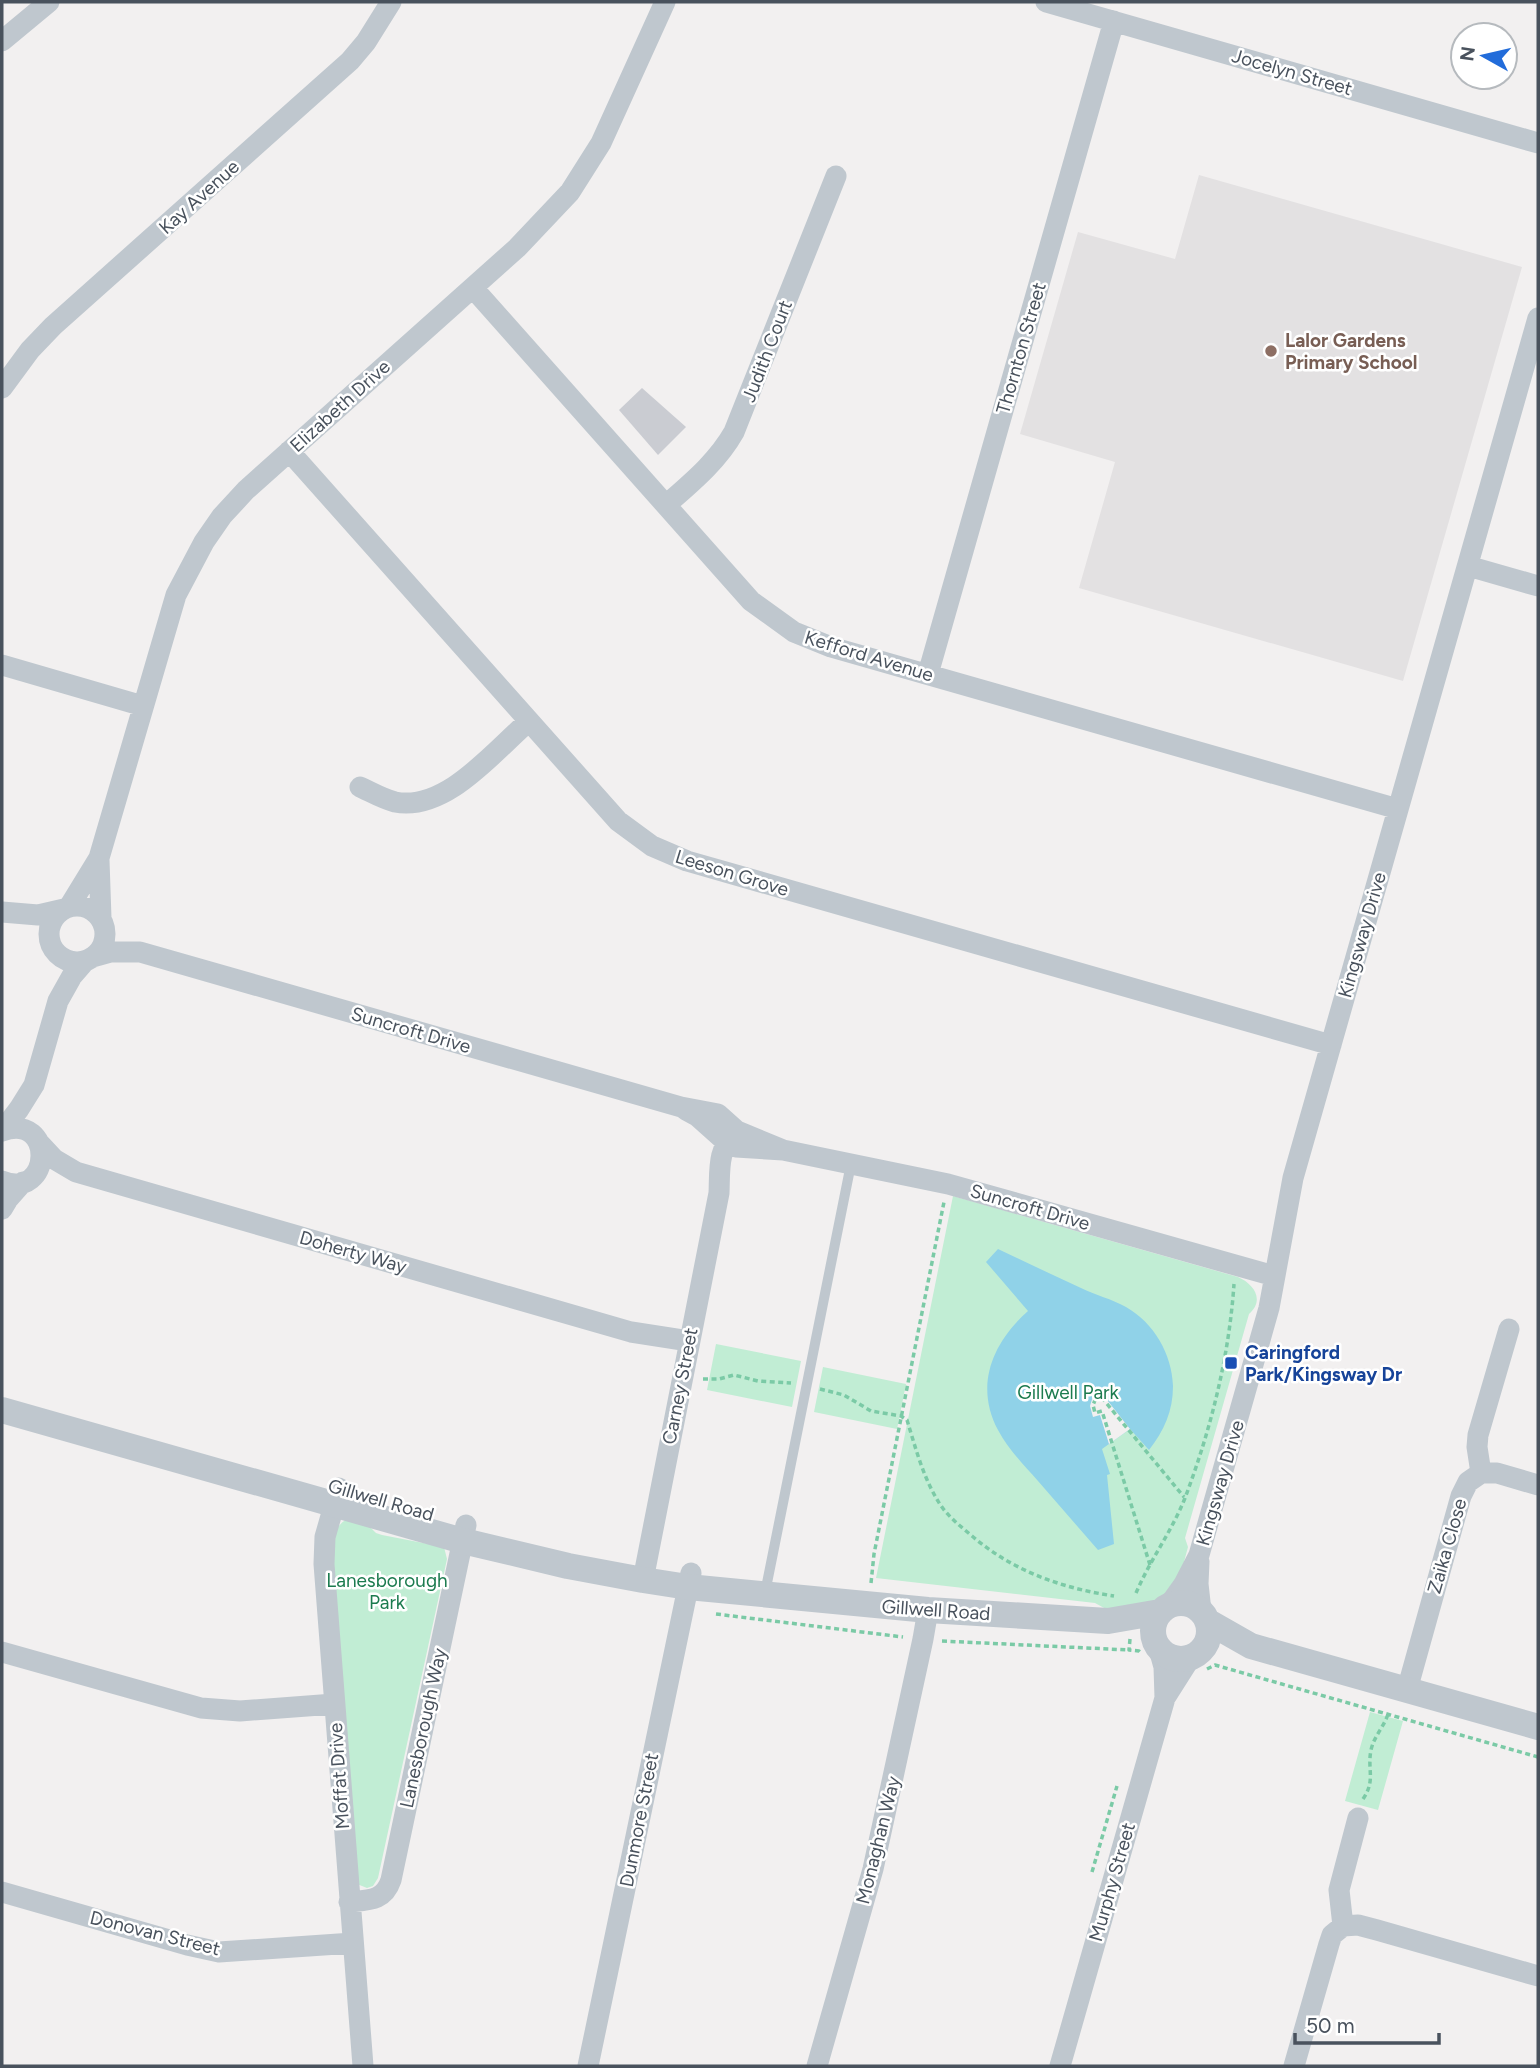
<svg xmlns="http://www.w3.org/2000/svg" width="1540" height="2068" font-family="Figtree,sans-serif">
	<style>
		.education { fill: #e3e1e2 }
		.green { fill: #c1edd4 }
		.water { fill: #90d2e8 }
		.pier { fill: #f2f0f0 }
		.building { fill: #caccd2 }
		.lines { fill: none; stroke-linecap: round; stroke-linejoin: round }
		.path { stroke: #7bcaa6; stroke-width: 3.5; stroke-dasharray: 5 3.5; stroke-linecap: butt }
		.service { stroke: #bfc7ce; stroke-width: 10 }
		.minor { stroke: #bfc7ce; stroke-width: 21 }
		.tertiary { stroke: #bfc7ce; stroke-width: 26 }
		.education-dot { fill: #8d6e63; stroke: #fff; stroke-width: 2.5 }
		.transit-dot { fill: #1a4fb4; stroke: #fff; stroke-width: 2.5 }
		.labels { text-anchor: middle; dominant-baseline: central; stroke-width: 5; stroke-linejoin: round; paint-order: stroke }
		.street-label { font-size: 19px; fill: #49525d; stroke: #fff }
		.education-label { font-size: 19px; font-weight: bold; fill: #785e54; stroke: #fff; text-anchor: start }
		.transit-label { font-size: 19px; font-weight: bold; fill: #164399; stroke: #fff; text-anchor: start }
		.park-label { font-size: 19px; fill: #1c7b4f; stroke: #fff }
	</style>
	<rect width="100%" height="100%" fill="#f2f0f0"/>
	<path class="education" d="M1199 175 1522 267 1403 681 1079 588 1115 462 1020 434 1078 232 1175 259Z"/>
	<path class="green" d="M953 1196 1238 1277C1254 1284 1265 1300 1249 1314L1185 1538 1188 1547 1181 1573 1163 1596 1150 1604 1106 1609 1095 1603 876 1578Z
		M716 1344 801 1361 792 1407 707 1390Z
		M823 1367 906 1384 897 1429 814 1412Z
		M347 1519 365 1522 376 1533 382 1535 444 1547 447 1559 378 1878 373 1886 367 1888 357 1884 331 1552C333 1537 334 1527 347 1519Z
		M1370 1712 1403 1721 1378 1810 1345 1801Z"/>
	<path class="water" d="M998 1249C1025 1262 1053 1275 1081 1288 1095 1295 1112 1299 1126 1307 1154 1323 1172 1354 1173 1386 1173 1411 1164 1431 1149 1450L1130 1429 1102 1449 1110 1474 1107 1475 1114 1544 1098 1550C1078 1527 1058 1504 1038 1481 1024 1465 1008 1449 998 1430 974 1385 993 1342 1028 1311L986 1262Z"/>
	<path class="pier" d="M1096 1386 1130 1429 1109 1444 1100 1415 1093 1417 1090 1406Z"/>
	<path class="building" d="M642 388 686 427 658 455 619 410Z"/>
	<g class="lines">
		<path class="path" d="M703 1379H719L734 1375 758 1381 791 1383
			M820 1389 844 1395 871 1411 901 1416 907 1420C915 1446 923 1477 938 1501 946 1515 959 1525 972 1536 1013 1571 1061 1588 1114 1596
			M1150 1565 1102 1411 1095 1413 1093 1405 1098 1393 1184 1497
			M871 1583 874 1554 944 1202
			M1136 1593C1150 1560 1172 1531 1185 1498 1211 1429 1229 1357 1234 1284
			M716 1614 903 1637
			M1130 1639 1129 1650 1139 1651 1141 1653
			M942 1641 1129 1650
			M1207 1669 1215 1665 1538 1757
			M1363 1799C1376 1780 1367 1770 1371 1750 1374 1736 1384 1727 1388 1714
			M1092 1872 1117 1786"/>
		<path class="service" d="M765 1593 851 1164"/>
		<path class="minor" d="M1046 2 1538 143
			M2 41 49 2
			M473 288 751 601 794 632 831 647 1398 809
			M2 388 30 350 53 326 350 61 366 42 391 2
			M289 451 618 821 652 846 687 861 1331 1045
			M666 505C691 483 717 462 734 432L836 176
			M1468 566 1538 586
			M2 665 143 706
			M928 674 1114 21
			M360 787C371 792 383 799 395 802 446 812 494 751 529 721
			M99 860 101 918
			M49 934a28 28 0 1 1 56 0a28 28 0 1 1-56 0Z
			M69 907 99 858 176 595 204 542 222 516 246 490 517 248 570 192 601 143 665 2
			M2 912 38 915 64 909
			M93 957 111 952H140L681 1107 718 1114 737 1131 783 1150
			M686 1110 697 1116 725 1141 736 1147 783 1150 948 1184 1274 1276
			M2 1131 19 1109 34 1085 58 1001 72 976 85 961
			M2 1131C56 1112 52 1201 2 1181
			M40 1144 54 1159 76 1172 631 1332 689 1341
			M2 1209 8 1199 23 1182
			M1481 1473H1497L1538 1485
			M339 1488 325 1537 324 1564 363 2066
			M1199 1561 1198 1584 1201 1611
			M643 1580 719 1193C720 1171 717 1148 736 1133
			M1169 1605 1184 1584 1199 1555 1269 1308 1293 1178 1538 318
			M1159 1649 1164 1667 1165 1698
			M2 1652 201 1708 240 1711 334 1704
			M1407 1690 1461 1496 1468 1482 1481 1473 1477 1447 1478 1435 1509 1329
			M2 1892 187 1945 219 1952 353 1943
			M349 1902C369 1900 384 1901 391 1880L466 1525
			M1343 1926 1358 1925 1377 1930 1538 1976
			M1343 1926 1339 1890 1358 1818
			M588 2066 691 1573
			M817 2066 873 1869 923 1639 928 1610
			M1060 2066 1165 1698 1191 1657
			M1294 2066 1329 1944 1332 1935 1343 1926"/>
		<path class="tertiary" d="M2 1410 463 1541 568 1566 643 1580 688 1587 928 1610 1108 1621 1160 1612
			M1153 1631a28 28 0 1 1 56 0a28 28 0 1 1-56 0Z
			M1207 1621 1251 1646 1538 1727"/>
	</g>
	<circle class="education-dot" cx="1271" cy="351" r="7"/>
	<rect class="transit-dot" x="1224" y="1356" width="14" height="14" rx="3.5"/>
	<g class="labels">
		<g class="street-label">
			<text transform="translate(1292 72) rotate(16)">Jocelyn Street</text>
			<text transform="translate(199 197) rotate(-42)">Kay Avenue</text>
			<text transform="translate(1021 348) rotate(-74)">Thornton Street</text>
			<text transform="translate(767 351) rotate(-69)">Judith Court</text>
			<text transform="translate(340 406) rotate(-42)">Elizabeth Drive</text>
			<text transform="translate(869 656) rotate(17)">Kefford Avenue</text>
			<text transform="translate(732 873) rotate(17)">Leeson Grove</text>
			<text transform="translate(1362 935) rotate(-74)">Kingsway Drive</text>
			<text transform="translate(411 1030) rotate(16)">Suncroft Drive</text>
			<text transform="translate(1030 1207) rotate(16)">Suncroft Drive</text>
			<text transform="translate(353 1252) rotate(16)">Doherty Way</text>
			<text transform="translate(680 1386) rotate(-79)">Carney Street</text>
			<text transform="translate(1220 1483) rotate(-74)">Kingsway Drive</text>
			<text transform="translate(381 1500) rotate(16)">Gillwell Road</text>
			<text transform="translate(1447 1546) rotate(-74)">Zaika Close</text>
			<text transform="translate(936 1610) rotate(4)">Gillwell Road</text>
			<text transform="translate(423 1728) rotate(-78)">Lanesborough Way</text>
			<text transform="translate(339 1776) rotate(-94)">Moffat Drive</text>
			<text transform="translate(639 1820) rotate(-79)">Dunmore Street</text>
			<text transform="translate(878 1840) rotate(-76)">Monaghan Way</text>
			<text transform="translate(1112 1882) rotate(-74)">Murphy Street</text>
			<text transform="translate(155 1933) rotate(14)">Donovan Street</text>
		</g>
		<g class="education-label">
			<text x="1285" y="340">Lalor Gardens<tspan x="1285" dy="22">Primary School</tspan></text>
		</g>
		<g class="transit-label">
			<text x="1245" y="1352">Caringford<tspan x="1245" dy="22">Park/Kingsway Dr</tspan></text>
		</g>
		<g class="park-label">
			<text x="1068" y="1392">Gillwell Park</text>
			<text x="387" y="1580">Lanesborough<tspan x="387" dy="22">Park</tspan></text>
		</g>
	</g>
	<rect width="1540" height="2068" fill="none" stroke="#49525d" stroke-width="7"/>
	<g transform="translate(1484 56) rotate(278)"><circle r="33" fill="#ffffff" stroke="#b6babe" stroke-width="2"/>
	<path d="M0-5L12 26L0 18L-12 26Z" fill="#226cda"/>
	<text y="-10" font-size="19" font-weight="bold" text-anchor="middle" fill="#49525d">N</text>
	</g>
	<path d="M1295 2033v10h144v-10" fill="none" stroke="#49525d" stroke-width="3.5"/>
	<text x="1306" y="2033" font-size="21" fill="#49525d" stroke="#ffffff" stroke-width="5" paint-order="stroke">50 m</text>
</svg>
